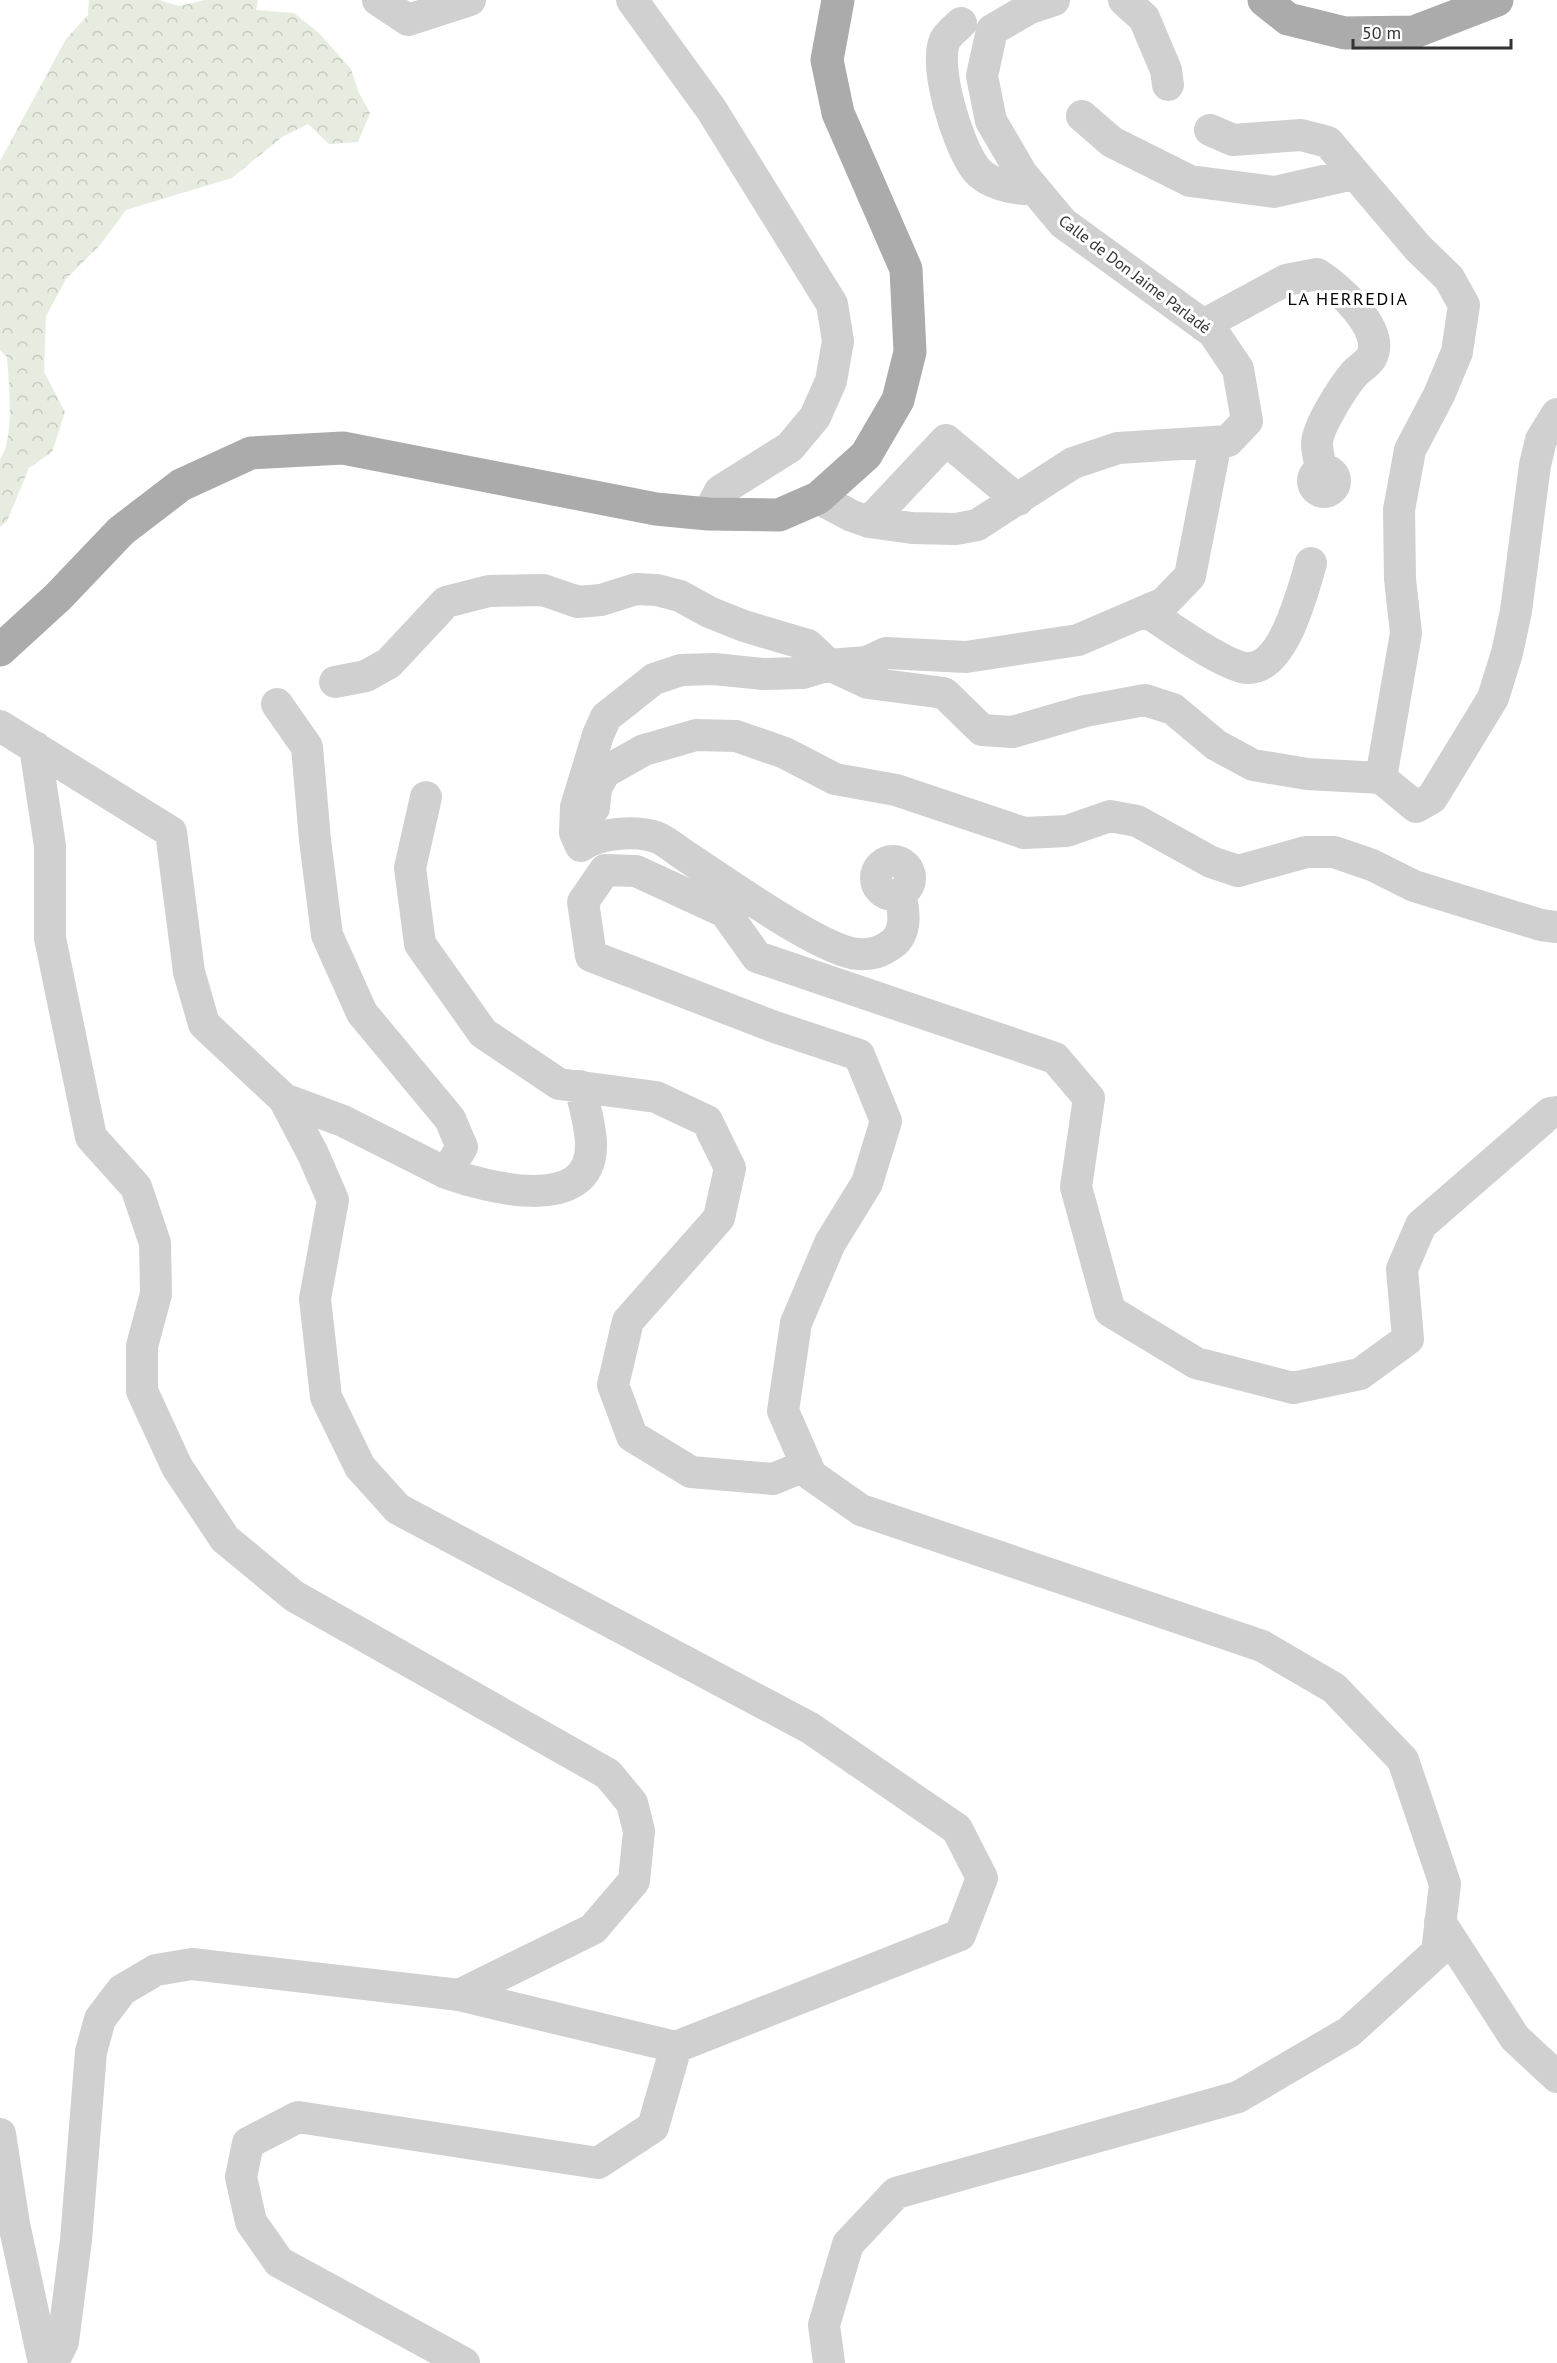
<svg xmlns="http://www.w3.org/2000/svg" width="1557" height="2363" font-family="'PT Sans',sans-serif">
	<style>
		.forest { fill: url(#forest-crowns) }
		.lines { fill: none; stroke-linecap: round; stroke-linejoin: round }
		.minor { stroke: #d0d0d0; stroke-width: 32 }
		.major { stroke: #ababab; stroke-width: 33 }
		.labels { text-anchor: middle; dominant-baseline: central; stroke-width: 6; stroke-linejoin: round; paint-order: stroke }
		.street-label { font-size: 16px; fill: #333; stroke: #fff }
		.neighbourhood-label { font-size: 18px; letter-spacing: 1.5px; fill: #000; stroke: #fff }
	</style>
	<defs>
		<pattern id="forest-crowns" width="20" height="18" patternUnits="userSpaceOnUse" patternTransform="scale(1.5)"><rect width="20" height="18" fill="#e6ecdf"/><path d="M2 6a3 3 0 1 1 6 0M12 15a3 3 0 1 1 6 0" fill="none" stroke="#c6cbc0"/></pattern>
	</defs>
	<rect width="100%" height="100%" fill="#fff"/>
	<path class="forest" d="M89 0H159L179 6 205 0H258L256 10 294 13 319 33 351 69 359 93 370 113 358 142 329 144 308 124 282 137 232 178 126 210 100 245 66 279 46 316 44 372 65 412 52 452 29 468 7 521 0 527V460C15 436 9 385 7 357L0 350V161L66 39 88 15Z"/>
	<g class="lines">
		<path class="minor" d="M378 0 408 20 470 0
			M632 0 711 109 832 304 838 341 831 381 815 417 790 447 720 491 708 514
			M1124 0 1144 18 1166 70 1168 85
			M961 23C956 28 948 34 945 40 933 67 958 145 975 168 987 184 1015 190 1034 189
			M1082 116 1112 142 1190 181 1274 192 1354 174
			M1210 130 1233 140 1301 135 1328 142 1418 248 1449 278 1464 305 1457 352 1439 395 1410 450 1399 510 1400 579 1406 633 1381 778
			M1203 325 1286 280 1317 274C1337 286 1387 330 1371 358 1367 364 1359 369 1354 374 1343 387 1318 426 1317 443 1317 452 1320 462 1321 471
			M1313 481a11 11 0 1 1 22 0a11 11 0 1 1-22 0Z
			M818 498 852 516 869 522 912 528 956 529 977 525 1073 463 1118 448 1228 441 1247 421 1238 369 1213 332 1063 223 1022 174 991 121 982 76 992 30 1030 8 1054 0
			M869 522 946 440 1018 500
			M1146 611C1165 624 1226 667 1247 668 1284 670 1303 590 1311 563
			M335 682 366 676 389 663 446 602 489 591 543 590 578 602 601 600 636 589 657 590 680 596 709 612 744 626 808 645 829 665 868 683 944 693 982 730 1012 732 1085 711 1145 700 1173 709 1216 745 1253 765 1307 774 1381 778 1416 807 1432 798 1493 698 1507 653 1516 611 1535 465 1541 440 1557 414
			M277 704 307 747 315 840 327 935 362 1013 450 1119 462 1147 446 1173 343 1121 284 1099
			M0 726 171 832 189 972 204 1024 284 1099 313 1154 333 1200 315 1299 326 1397 360 1467 398 1509 810 1728 957 1829 982 1878 960 1935 676 2047 459 1995 192 1964 156 1970 122 1990 100 2019 91 2052 76 2240 63 2342 56 2356 46 2363
			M35 747 50 846V938L91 1137 136 1187 155 1243 156 1294 142 1346V1391L177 1467 225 1539 294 1596 608 1774 632 1803 639 1831 634 1881 593 1929 459 1995
			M426 797 410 868 420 944 483 1033 559 1084 656 1097 707 1121 730 1168 719 1218 628 1321 613 1385 632 1436 691 1472 773 1479 807 1465
			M594 808 596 788 605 772 644 750 696 735 736 736 785 753 835 779 896 790 1024 833 1067 831 1110 816 1137 821 1211 862 1238 871 1306 852H1334L1372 865 1414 886 1541 925 1557 927
			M876 878a17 17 0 1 1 34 0a17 17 0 1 1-34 0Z
			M900 894C904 910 908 932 892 944 881 952 872 955 858 954 823 952 721 879 687 857 677 851 667 841 656 837 635 830 598 833 581 846L575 833 576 807 598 735 606 717 654 679 681 670 714 669 764 674 803 673 829 665 867 662 886 653 966 657 1078 640 1164 603 1190 576 1216 442
			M446 1173C485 1187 592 1216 591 1145 591 1126 584 1105 580 1086
			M1440 1922 1515 2038 1557 2077
			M0 2134 14 2224 44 2363
			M464 2363 279 2262 251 2222 241 2177 248 2143 298 2117 598 2163 653 2127 676 2047
			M829 2363 824 2325 848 2244 896 2193 1238 2097 1349 2032 1437 1952 1445 1884 1403 1760 1334 1688 1262 1646 861 1510 811 1475 783 1411 796 1323 830 1243 867 1183 886 1121 859 1055 772 1026 591 956 583 902 605 870 636 871 725 912 757 957 1055 1058 1089 1098 1076 1187 1110 1311 1196 1363 1293 1388 1360 1374 1408 1339 1402 1269 1421 1225 1550 1113 1557 1112"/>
		<path class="major" d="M1264 0 1288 19 1345 33 1414 32 1497 0
			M0 650 58 597 121 531 181 485 251 453 343 448 656 509 708 514 779 515 818 498 866 455 898 400 910 352 906 269 838 113 827 60 838 0"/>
	</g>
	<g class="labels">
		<g class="street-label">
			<text transform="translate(1135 274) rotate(37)">Calle de Don Jaime Parladé</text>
		</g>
		<g class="neighbourhood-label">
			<text x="1348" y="298">LA HERREDIA</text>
		</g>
	</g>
	<path d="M1353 39v9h158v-9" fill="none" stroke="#333333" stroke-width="3"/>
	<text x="1362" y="39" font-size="18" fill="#333333" stroke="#ffffff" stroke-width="4.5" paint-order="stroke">50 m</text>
</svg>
